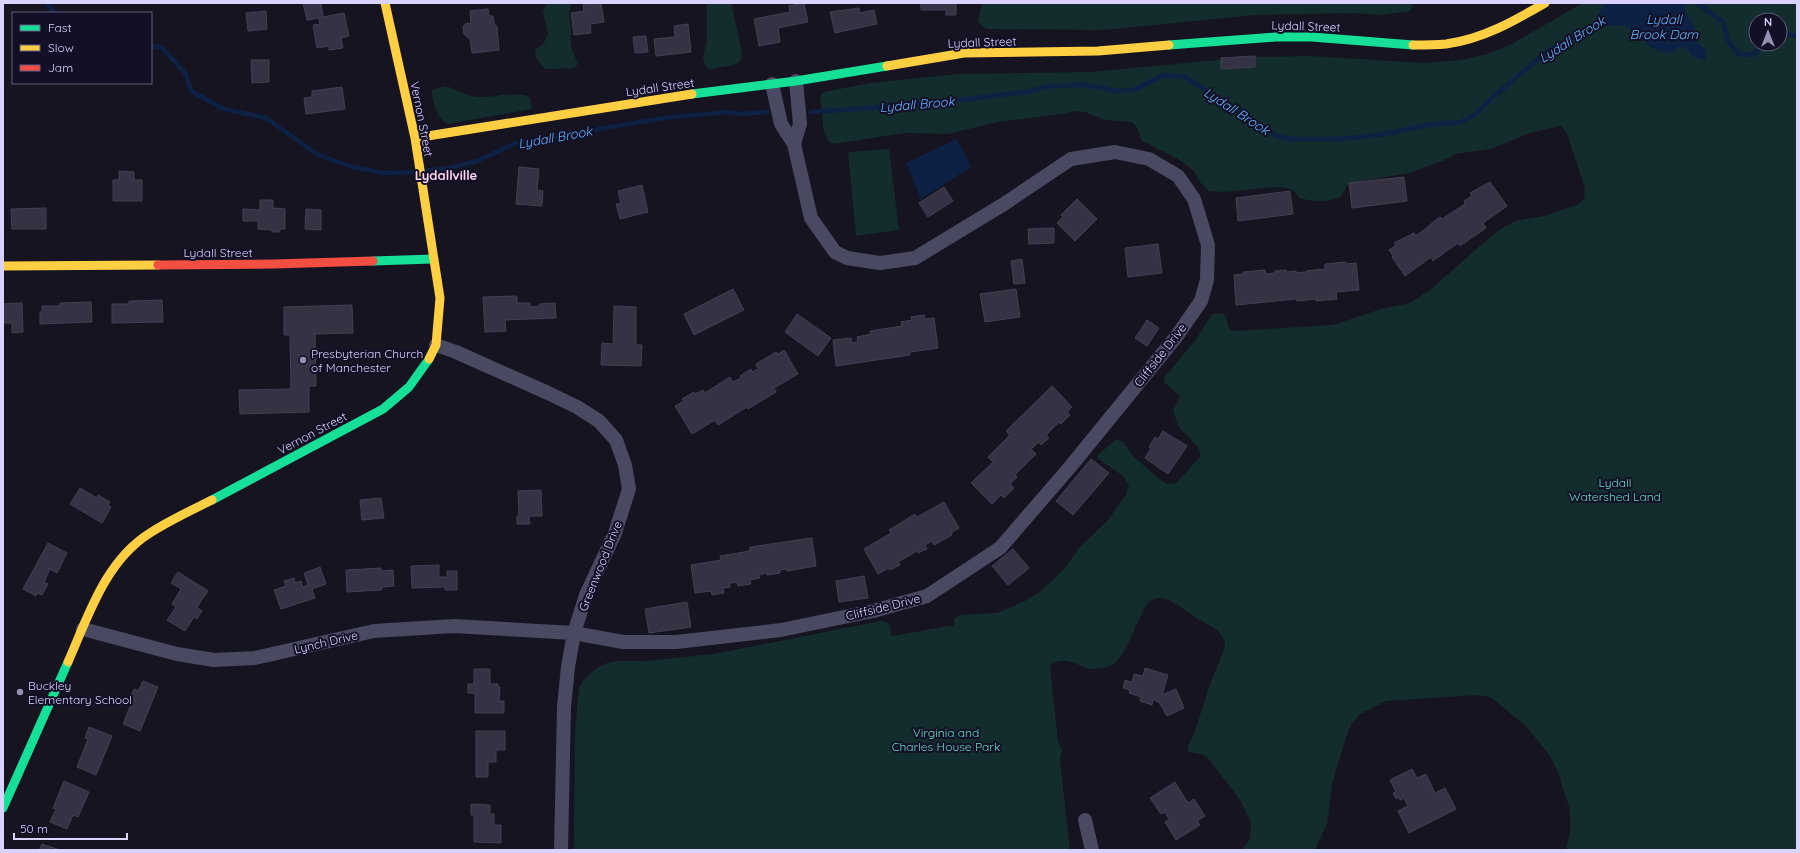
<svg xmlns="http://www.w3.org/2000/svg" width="1800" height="853" font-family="Quicksand,sans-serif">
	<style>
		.green { fill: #132c2d; fill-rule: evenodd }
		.water { fill: #0d2144 }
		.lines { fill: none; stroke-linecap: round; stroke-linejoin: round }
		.stream { stroke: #0d2144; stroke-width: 4.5 }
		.building { fill: #343243; stroke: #433f54 }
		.street { stroke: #4a4962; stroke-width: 14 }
		.fast { stroke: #16e098; stroke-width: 9 }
		.slow { stroke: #ffcf43; stroke-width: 9 }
		.jam { stroke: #f24e42; stroke-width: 9 }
		.poi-dot { fill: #9591b1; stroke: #130f26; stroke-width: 1.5 }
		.labels { text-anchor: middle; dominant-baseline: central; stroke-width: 4; stroke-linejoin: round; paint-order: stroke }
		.street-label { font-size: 12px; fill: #d9d4ff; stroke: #130f26 }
		.poi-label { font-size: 12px; fill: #d9d4ff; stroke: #130f26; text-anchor: start }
		.park-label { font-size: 12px; fill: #5fe0c0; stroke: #130f26 }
		.water-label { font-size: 13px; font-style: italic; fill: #62b6ff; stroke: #130f26 }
		.neighbourhood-label { font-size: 13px; font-weight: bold; fill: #ffd6f0; stroke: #130f26 }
	</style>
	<rect width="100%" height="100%" fill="#161421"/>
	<path class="green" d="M547 3H571L569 13 571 31V47L578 64 574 68 545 69 536 58 535 50 543 44 548 35 543 11Z
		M707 3H731L742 53C742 67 731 65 721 67 716 68 712 69 708 69L704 62 703 56 707 41Z
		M982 3H1414L1410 11 1381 15 1354 13 1255 15 1104 30 986 29 978 22Z
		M1583 3H1797V850H1566L1570 832V810L1558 772 1550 756 1526 726 1490 697 1477 695 1386 701 1360 714 1352 723 1347 734 1332 784 1327 824 1315 850H1242L1250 839 1251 822 1240 800 1208 758C1202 752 1195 755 1188 751V745L1195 731 1210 684 1225 647C1226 630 1205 624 1193 616 1181 608 1161 588 1147 604 1136 621 1129 651 1114 664 1111 666 1106 667 1102 668 1097 668 1092 670 1087 668 1074 664 1062 655 1050 666L1058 741 1062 750 1060 761 1070 850H574L575 732 578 698 580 686 585 678 597 668 607 663 618 661H645L714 654 880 621C891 622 890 627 892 636L954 625V619L959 615 997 613 1025 601 1041 591 1064 569 1079 548 1108 520 1125 496 1129 486 1123 476 1100 460 1097 456 1116 439 1123 442 1133 456 1159 479 1168 484 1176 483 1201 456 1198 447 1178 426 1173 410 1180 397 1165 383 1164 378 1197 338 1212 314 1223 313 1226 318 1229 328 1233 331 1333 325 1381 309 1410 303 1430 290 1481 245 1502 228 1515 221 1544 216 1579 204 1584 198 1585 188 1567 134 1562 126H1559L1527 134 1491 149 1456 154 1442 161 1409 173 1351 183C1346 185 1343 191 1342 196 1332 203 1308 202 1298 197 1296 194 1295 191 1292 190 1274 182 1233 195 1209 191L1200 182 1193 170 1178 159 1142 141 1136 126 1131 122 1105 120 1085 112 1074 111 1063 114 998 122 948 134 905 133 834 144 829 142 824 133 820 96 824 92 870 83 957 74 1091 72 1248 57 1311 56 1424 63 1461 60 1487 54 1508 46ZM1756 20H1780V44H1756Z
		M445 86C457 89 467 97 481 97 496 97 511 92 527 96L530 99 532 109 448 124C438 121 431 99 432 90Z
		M889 149 899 230 856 236 848 152Z"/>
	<path class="water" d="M1605 3H1686C1681 14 1690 17 1694 26 1696 30 1694 35 1695 40L1706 51V59L1703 60 1692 56 1685 47 1678 48 1672 53C1648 53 1647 39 1629 28 1622 23 1616 27 1608 25L1598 15Z
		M957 139 971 167 921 199 906 163Z"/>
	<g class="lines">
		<path class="stream" d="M47 3 55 13
			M1697 3 1723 22 1727 39 1738 54 1752 55 1765 44
			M1780 33 1797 36
			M151 46 161 47 186 74 191 91 224 109 266 118 317 154 349 166 383 173 415 172
			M811 112 930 104 1031 91 1050 86 1087 85 1116 91 1134 90 1163 75 1185 77 1276 136 1291 139H1339L1380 135 1427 125 1461 122 1476 114 1492 98 1546 52 1588 30 1607 18
			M424 171 448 168 477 161 516 143 665 118 727 112 741 114 767 112"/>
	</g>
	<path class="building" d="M303 3H321L323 17 344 13 349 36 341 38 343 48 329 50V46L317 48 313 25 320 24 319 18 307 20Z
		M601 3 604 22 590 24 591 33 574 35 571 13 584 11 583 5Z
		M804 3 808 22 778 28 780 42 759 46 754 19 790 12 789 6Z
		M921 3H956V15H946V10H921Z
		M859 8 860 13 874 10 877 24 835 33 830 12Z
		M488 9 489 16H493L494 23 497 27 499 50 472 53 470 38H468L464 34 463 27 465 24 471 23 470 11Z
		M266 11 267 29 248 31 246 13Z
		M688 24 691 52 656 56 654 39 675 37 674 26Z
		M646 36 648 52 635 53 633 37Z
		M1255 56V67L1221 69V58Z
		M251 60H269V82L252 83Z
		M342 87 345 109 306 114 304 98 312 97V91Z
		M519 167 539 169 537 190 543 191 542 206 516 204Z
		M119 171 134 172V180H142V201H113V180H119Z
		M1404 177 1407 201 1352 208 1349 183Z
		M1490 182 1507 206 1483 223 1486 228 1460 246 1458 243 1433 261 1431 257 1405 276 1392 257 1393 256 1389 250 1396 245 1394 243 1414 233 1416 236 1440 217 1442 219 1459 208 1465 204 1464 201 1472 196 1470 193Z
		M642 185 648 212 620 219 616 204 621 203 618 191Z
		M944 187 953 201 928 217 919 203Z
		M1290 191 1293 214 1238 221 1236 198Z
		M1077 199 1097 219 1075 241 1057 223 1063 217 1061 215Z
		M260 200H273V208L285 209V229H280L279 232H272V230L258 229V221H243V209L260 210Z
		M46 208V229H12L11 209Z
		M306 209 321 210V230L305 229Z
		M1054 228V243L1029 244 1028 229Z
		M1158 244 1162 273 1128 277 1125 248Z
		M1022 259 1025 283 1014 284 1011 261Z
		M1346 262V264L1356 263 1359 290 1336 292 1337 299 1316 301V299L1297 301 1296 299 1236 305 1234 275 1244 274 1243 272 1265 270 1266 274 1275 273V271L1286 270V272L1296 271V273L1306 272V271L1325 269V264Z
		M733 289 744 310 694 335 684 314Z
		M1016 289 1020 317 985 322 980 294Z
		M517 296V303H530V307L540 306V304L555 303 556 318 505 320 506 331 485 332 483 297Z
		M162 300 163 322 112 323V304H129V301Z
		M91 302 92 322 40 324V312H42V306H60V303Z
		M22 303 23 332 12 333V323H3V304Z
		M352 305 353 333 315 334 316 386H309V412L240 414 239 390 291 389 290 335H284V307Z
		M614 306 636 307V345H642L641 366 601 365 602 343 613 344Z
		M797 314 831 338 818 356 785 332Z
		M924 315 925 319 934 318 938 348 910 352V355L836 366 833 340 851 338 852 343 858 342 857 337 871 334 870 331 902 326 901 322 912 320 911 317Z
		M1147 320 1159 328 1147 346 1135 338Z
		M784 350 798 374 774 388 776 392 748 409 747 407 718 425 715 420 692 434 675 406 684 401 682 399 694 392 695 394 703 390 705 393 730 377 733 382 741 378 740 376 751 369 752 372 758 369 756 364 776 352 778 354Z
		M1052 386 1072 407 1067 412 1070 415 1061 424 1059 422 1046 435 1049 438 1041 445 1039 442 1031 449 1036 454 1015 475 1017 477 1010 484 1014 488 1004 498 1001 495 992 504 971 483 993 462 988 457 1010 435 1006 431Z
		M1163 431 1187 446 1168 474 1145 458 1151 448 1149 447 1155 437 1158 439Z
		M1091 459 1109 473 1073 515 1056 501Z
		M80 488 97 498 98 495 110 502 108 505 111 507 102 523 70 504Z
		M541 490 542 516H529L530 524H517V516H519L518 491Z
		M381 498 384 518 362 520 360 500Z
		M944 502 959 528 951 533 952 535 934 545 932 541 925 545 927 549 918 553 917 551 898 562 900 565 890 570 889 568 878 574 864 549 891 533 889 530 915 514 917 517Z
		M812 538 816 566 787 571V569L780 570V573L767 575V573L759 575 760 578 750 580 751 584 738 586 737 582 730 583V587L723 588 724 593 712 595 711 591 695 593 691 565 721 560 720 556 750 551V547Z
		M48 543 67 553 57 573 50 569 44 582 48 584 42 595 37 593 36 596 23 589Z
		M1013 549 1029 568 1008 585 992 566Z
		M439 565V577H447V571H457V590H445V587L412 588 411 566Z
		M320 567 326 584 312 589 315 598 281 609 274 590 286 586 284 581 294 578 295 583 301 581 303 587 308 585 304 573Z
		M381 568V571L393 570 394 586 383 587 381 590 347 592 346 570Z
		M178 572 208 591 197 607 202 611 197 619 194 617 185 631 167 620 176 607 172 604 181 589 171 583Z
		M864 576 868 598 839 602 836 581Z
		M687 602 691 627 649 633 645 609Z
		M1145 668 1168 675 1162 695 1176 689 1184 708 1167 716 1159 702 1153 700 1152 705 1140 701 1141 697 1129 693 1130 690 1123 688 1125 680 1132 682 1134 674 1143 676Z
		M474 669H490V684H498V687H500L499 701H504V713H475V693H468V684H474Z
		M143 681 158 687 140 731 123 724 133 699 130 698 134 689 138 691Z
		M89 727 112 736 96 775 77 767 88 739 85 738Z
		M476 731H505V750H496V762H488V777H476Z
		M1412 769 1417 778 1426 774 1435 793 1445 788 1456 809 1409 833 1398 811 1408 806 1404 798 1400 800 1399 797 1396 799 1393 793 1396 792 1390 780Z
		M64 781 89 792 78 817 73 815 67 829 50 822 56 809 53 808Z
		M1175 782 1188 803 1194 799 1205 816 1197 821 1200 825 1176 840 1165 822 1169 819 1165 812 1161 814 1150 798Z
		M471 804 490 805V814H494V825H501V843L474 842V815H471Z
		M42 844 60 850H39Z"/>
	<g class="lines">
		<path class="street" d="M794 144 800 124 796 81
			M436 345 456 352 548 393 577 407 599 421 616 440 625 465 629 489 615 533 586 595 574 633 568 667 564 707 561 850
			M83 629 177 654 214 660 255 658 374 631 454 626 574 633 623 642H676L781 630 873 611 927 596 1000 548 1070 467 1176 337 1201 301 1207 280 1208 245 1194 199 1178 176 1149 159 1115 152 1071 159 1004 204 915 258 880 263 847 258 835 252 811 218 794 144 781 124 772 84
			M1085 820 1092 850"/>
		<path class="fast" d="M1169 45 1276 37H1312L1413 45
			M692 94 796 81 887 66
			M373 261 433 259
			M212 500 383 409 409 387 429 359
			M3 808 68 662"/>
		<path class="slow" d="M385 3 415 138 440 298 436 345 429 359
			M1413 45C1424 45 1435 45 1446 44 1483 39 1514 21 1545 3
			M887 66 964 53 1098 51 1169 45
			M415 138 692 94
			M3 266 158 265
			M68 662C88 617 105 561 150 533 170 520 192 510 212 500"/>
		<path class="jam" d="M158 265 274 264 373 261"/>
	</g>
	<g class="poi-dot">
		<circle cx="303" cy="360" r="4"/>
		<circle cx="20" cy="692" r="4"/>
	</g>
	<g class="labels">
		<g class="street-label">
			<text transform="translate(1306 26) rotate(2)">Lydall Street</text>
			<text transform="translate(982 42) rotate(-2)">Lydall Street</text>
			<text transform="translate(660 87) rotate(-8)">Lydall Street</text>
			<text transform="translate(422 119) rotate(79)">Vernon Street</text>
			<text x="218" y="252">Lydall Street</text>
			<text transform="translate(1160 355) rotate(-52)">Cliffside Drive</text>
			<text transform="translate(312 433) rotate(-28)">Vernon Street</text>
			<text transform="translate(600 566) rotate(-68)">Greenwood Drive</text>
			<text transform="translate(883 607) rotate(-14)">Cliffside Drive</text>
			<text transform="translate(326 642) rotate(-13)">Lynch Drive</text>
		</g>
		<g class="poi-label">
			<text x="311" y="353">Presbyterian Church<tspan x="311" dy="14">of Manchester</tspan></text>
			<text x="28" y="685">Buckley<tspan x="28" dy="14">Elementary School</tspan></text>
		</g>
		<g class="park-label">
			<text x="1615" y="482">Lydall<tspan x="1615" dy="14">Watershed Land</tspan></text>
			<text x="946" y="732">Virginia and<tspan x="946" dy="14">Charles House Park</tspan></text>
		</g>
		<g class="water-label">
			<text x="1664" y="19">Lydall<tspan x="1664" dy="15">Brook Dam</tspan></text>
			<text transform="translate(1572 39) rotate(-32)">Lydall Brook</text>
			<text transform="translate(917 104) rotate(-5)">Lydall Brook</text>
			<text transform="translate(1237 111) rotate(33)">Lydall Brook</text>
			<text transform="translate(555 137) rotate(-10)">Lydall Brook</text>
		</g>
		<g class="neighbourhood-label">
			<text x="446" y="175">Lydallville</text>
		</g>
	</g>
	<rect width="1800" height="853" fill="none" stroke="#d9d4ff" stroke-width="8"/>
	<rect x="12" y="12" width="140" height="72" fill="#130f26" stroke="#625e7d"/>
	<rect x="20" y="25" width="20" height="6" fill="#16e098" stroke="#625e7d"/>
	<text x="48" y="32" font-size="12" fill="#d9d4ff">Fast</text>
	<rect x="20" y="45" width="20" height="6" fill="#ffcf43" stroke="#625e7d"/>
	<text x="48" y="52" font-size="12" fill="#d9d4ff">Slow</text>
	<rect x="20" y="65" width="20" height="6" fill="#f24e42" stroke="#625e7d"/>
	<text x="48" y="72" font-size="12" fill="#d9d4ff">Jam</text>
	<g transform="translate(1768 32)"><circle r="19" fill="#130f26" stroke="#625e7d"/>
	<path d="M0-3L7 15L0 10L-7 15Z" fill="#9591b1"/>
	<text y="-6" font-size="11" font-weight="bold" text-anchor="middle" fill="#d9d4ff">N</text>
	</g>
	<path d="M14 833v6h113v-6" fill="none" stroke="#d9d4ff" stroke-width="2"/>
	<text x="20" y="833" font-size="12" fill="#d9d4ff" stroke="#130f26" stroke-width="3" paint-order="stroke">50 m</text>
</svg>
